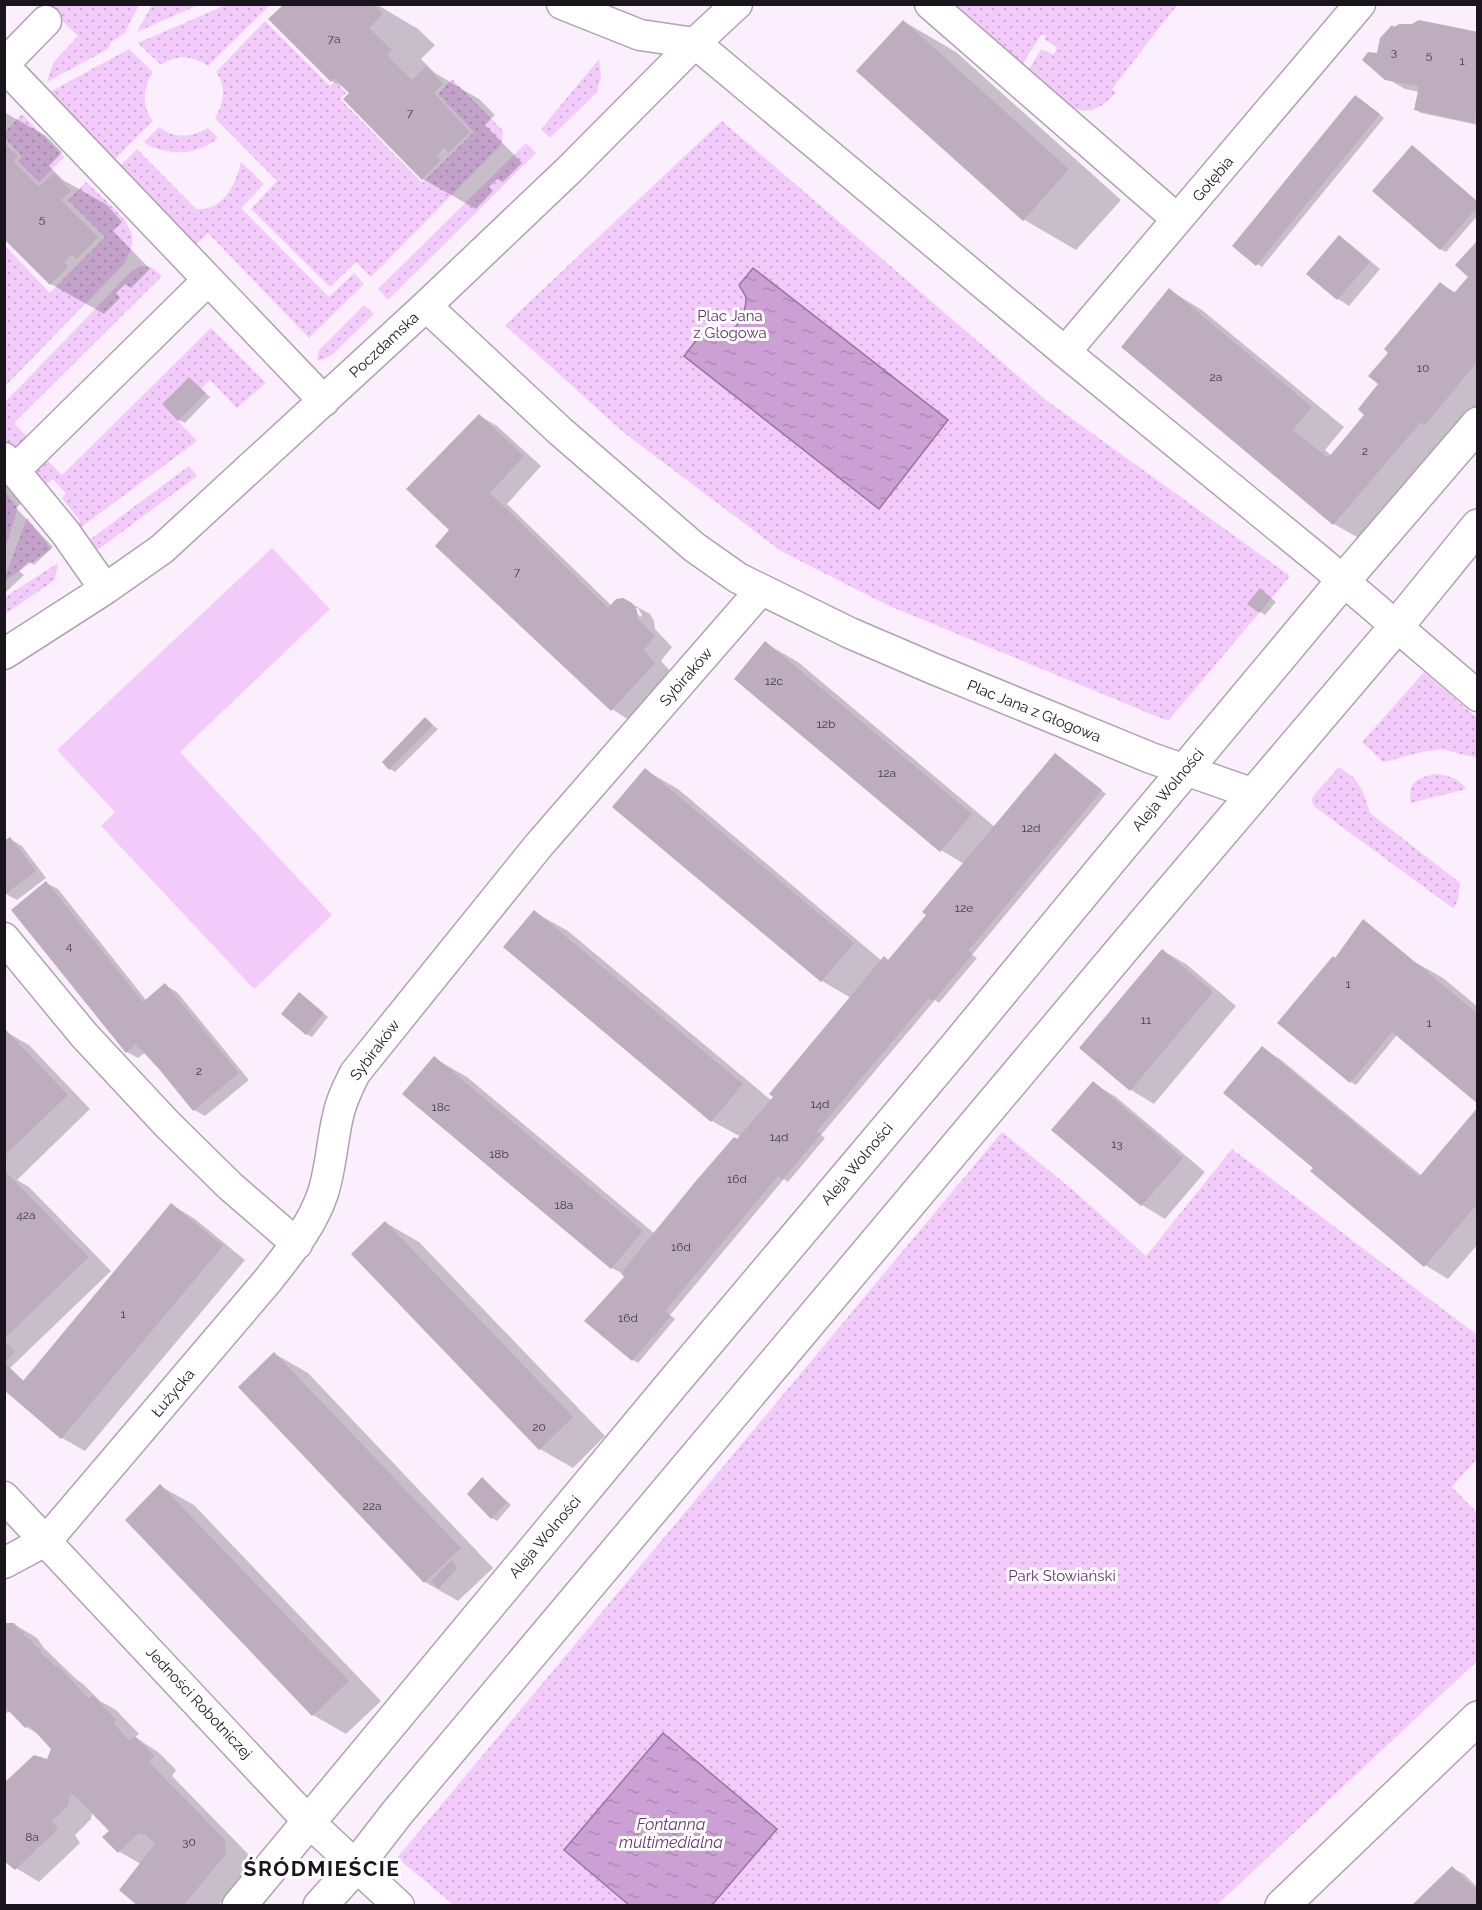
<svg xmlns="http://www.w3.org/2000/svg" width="1482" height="1910" font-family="Raleway,sans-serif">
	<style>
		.grass { fill: url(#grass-dots) }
		.pitch { fill: #f3cbfa }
		.water { fill: url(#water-ripples); stroke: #97769d; stroke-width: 1.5 }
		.shadow { fill: #0003; fill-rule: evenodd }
		.building { fill: #bdadbf }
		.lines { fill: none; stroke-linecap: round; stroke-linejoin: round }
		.minor-casing { stroke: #b0a1b3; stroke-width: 33 }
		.tertiary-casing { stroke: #b0a1b3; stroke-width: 36 }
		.minor { stroke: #fff; stroke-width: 30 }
		.tertiary { stroke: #fff; stroke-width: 33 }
		.labels { text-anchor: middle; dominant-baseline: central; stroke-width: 6; stroke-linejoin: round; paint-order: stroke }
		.number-label { font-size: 12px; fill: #433b45 }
		.street-label { font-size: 15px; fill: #1a151c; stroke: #fff }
		.park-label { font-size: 15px; fill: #663170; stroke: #fff }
		.water-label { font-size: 16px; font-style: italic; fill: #693474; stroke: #fff }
		.district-label { font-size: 21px; font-weight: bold; letter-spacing: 1.5px; fill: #1a151c; stroke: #fff }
	</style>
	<defs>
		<pattern id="grass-dots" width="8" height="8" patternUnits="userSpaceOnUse" patternTransform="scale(1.5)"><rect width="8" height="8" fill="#f3cbfa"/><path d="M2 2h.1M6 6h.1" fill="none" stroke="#d0add6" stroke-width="1.8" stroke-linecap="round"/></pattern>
		<pattern id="water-ripples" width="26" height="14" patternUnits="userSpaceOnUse" patternTransform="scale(1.5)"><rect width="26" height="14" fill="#cca0d4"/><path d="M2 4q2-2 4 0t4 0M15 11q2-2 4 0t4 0" fill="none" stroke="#af89b5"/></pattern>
	</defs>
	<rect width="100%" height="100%" fill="#fbeefd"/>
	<path class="grass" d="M954 4 1177 5 1112 89 1116 92C1082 134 1057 95 1028 71L1041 49 1054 55 1057 47 1045 40 1046 35H1041L1022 65Z
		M45 5H139L124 34 111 42 108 49 47 82 53 63 78 36Z
		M152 5V4L198 5 137 32Z
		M226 5H270L208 66C192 55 176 54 161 65L138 43Z
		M265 21 330 86 335 81 346 93 340 99 422 183 474 132 438 94 452 79 503 131 501 145 371 277 356 262 330 287 251 209 277 181 215 118C224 102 227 88 216 72Z
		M129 49 153 72C143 88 141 106 153 121L112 162 48 93Z
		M599 59 601 77 597 92 550 138 541 129Z
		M22 114 64 157 39 182 18 161 22 156 5 138V132Z
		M722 121 1046 400 1290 576 1168 721 887 605 781 551 623 432 505 325Z
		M159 127C175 139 191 138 208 128L218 138C200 152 183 155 162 150 155 148 149 147 144 142Z
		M526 143 536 153 388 300 378 289Z
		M137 149 196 209C224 211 236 184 241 162L264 184 241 208 329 297 354 273 364 284 309 338 208 233 194 246 118 168Z
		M86 182C99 195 129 218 132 236 134 246 128 255 124 264L5 386V246L50 293 105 237 68 200Z
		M141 266 151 267 162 276 14 423 30 440 16 453 5 442V402L132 271Z
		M364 305 374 314 332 355 324 359 317 360 319 350Z
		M211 328 266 383 237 408 210 380 201 389 189 377 162 404 197 441 76 531 73 528 80 521 62 498 66 494 53 479 42 488 30 472 46 459 62 475Z
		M189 466 197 476 99 549H92L84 544Z
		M5 492 18 508 5 548Z
		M27 518 51 549 5 581V577Z
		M58 563 55 580 5 614V597Z
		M1424 672 1477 718V758L1441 749 1422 752 1383 762 1362 742Z
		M1339 767 1353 777 1362 789 1370 813 1460 883 1458 899 1454 909 1315 807 1312 802 1313 796Z
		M1437 774C1450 776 1458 778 1466 789L1411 803C1407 782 1418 777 1437 774Z
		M1002 1132 1074 1191 1146 1256 1232 1149 1477 1335V1459L1452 1487 1477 1513V1661L1217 1905H454L397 1858Z"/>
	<path class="pitch" d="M272 548 330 609 180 752 332 915 254 989 101 826 115 812 57 750Z"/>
	<path class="water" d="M753 268 948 420 879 509 684 356 702 333C722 341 737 332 743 313 745 309 746 303 746 298 745 294 741 289 739 285Z
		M663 1733 777 1829 712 1905H629L564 1850Z"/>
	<path class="shadow" d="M285 4H376L418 29 435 45 421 59 435 73 479 99 495 115 485 125 522 163 503 182 497 179 489 187 493 191 476 209 423 179 352 92 332 81 270 19Z
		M903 21 956 52 1121 200 1076 250 1023 219Z
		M1478 33V125L1421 113 1416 110 1419 92 1405 89 1386 78 1379 55Z
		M1361 100 1384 118 1262 267 1257 264Z
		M4 112 46 136 62 152 49 166 63 180 107 205 122 222 113 231 150 269 131 288 125 284 116 293 120 298 104 314 51 284 4 237Z
		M1413 147 1478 202V215L1446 252 1440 249Z
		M1339 237 1350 244 1380 269 1349 306 1338 299Z
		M1478 242V420L1378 549 1334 524 1169 290 1202 310 1344 427 1325 450 1332 456 1366 415 1380 384 1390 353 1441 284 1456 293 1470 276Z
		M190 379 210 397 185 423 179 420 164 404Z
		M480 416 497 426 541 466 507 504 612 606 632 604 650 614 654 621 655 629 672 647 661 661 672 673 629 720 612 709 451 530ZM634 608H638L642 615 640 617Z
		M4 480 26 499 16 508 53 547 34 565 29 562 19 571 24 575 6 592H4Z
		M1265 593 1276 602 1265 615 1249 604Z
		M765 643 798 662 995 827 1060 758 1106 794 972 955 977 958 939 1003 935 1000 821 1135 825 1138 788 1182 784 1179 670 1315 675 1319 638 1363 633 1360 627 1276 612 1268 434 1058 467 1077 655 1234 741 1137 712 1121 534 912 568 931 772 1101 851 998 822 981 614 807 645 770 678 789 882 961H889L928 915 964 864 941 850Z
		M425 719 438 729 395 772 390 769 384 762Z
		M10 839 22 846 46 878 17 900 6 894Z
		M46 883 58 889 146 1000 165 985 177 992 249 1080 205 1116 194 1110 146 1052 138 1058 127 1052Z
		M1163 951 1186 964 1236 1006 1154 1104 1131 1090Z
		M1415 962 1443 978 1478 1007V1102L1397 1035 1356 1085 1351 1082Z
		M304 997 328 1017 312 1037 306 1034Z
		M6 1032 29 1045 90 1109 17 1180 29 1187 111 1271 10 1368 25 1382 172 1205 195 1219 245 1260 85 1451 62 1438 4 1388Z
		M1262 1048 1280 1059 1422 1176 1478 1109V1244L1448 1279 1425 1265 1315 1167Z
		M1093 1083 1116 1097 1205 1172 1165 1219 1142 1205 1053 1130Z
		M386 1223 419 1242 605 1436 573 1468 540 1449Z
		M275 1354 308 1373 493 1568 458 1601 425 1582 240 1387Z
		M482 1479 511 1505 497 1521 492 1518Z
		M160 1486 194 1505 381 1701 346 1734 313 1715Z
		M4 1624H14L37 1638 44 1648 76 1679 83 1684 100 1701 116 1710 139 1734 135 1737 158 1752 176 1770 172 1776 248 1854 249 1868 218 1906H140L141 1864 118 1851 111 1831 92 1812 91 1819 75 1835 80 1843 39 1882 16 1868 48 1761 53 1749 40 1735 26 1727 11 1711 4 1714Z
		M1452 1868 1464 1874 1478 1888V1906Z"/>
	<path class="building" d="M358 4H373L383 14 369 28 392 50 387 55 412 80 426 66 443 84 434 93 470 132 449 153 444 148 437 156 441 160 422 180 343 99 349 93 334 78 331 82 268 19 283 5Z
		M903 20 1069 169 1023 221 856 71Z
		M1419 20 1478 32V108L1474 123 1414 110 1419 86 1385 80 1362 60 1368 52 1377 53 1380 38 1392 25 1394 27 1399 24H1412Z
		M1355 95 1380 114 1256 266 1232 246Z
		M4 143 18 156 13 161 39 187 54 173 71 191 61 200 98 237 77 259 72 254 64 262 68 267 50 285 4 239Z
		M1412 145 1478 202V206L1440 250 1372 191Z
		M1339 235 1370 262 1337 300 1306 274Z
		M1478 240V361L1425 425 1421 422 1333 525 1121 347 1169 288 1312 407 1293 430 1328 458 1364 415 1358 409 1378 384 1368 376 1388 353 1384 349 1440 282 1454 293 1468 277 1455 265Z
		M189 377 206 393 178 421 162 404Z
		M479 414 524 456 490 493 608 608 616 599 623 598 632 603 637 610V618L655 636 644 650 655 663 611 711 435 546 449 530 406 489Z
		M1260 588 1271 598 1259 613 1247 604Z
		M765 641 972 814 940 852 734 679Z
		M425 717 433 725 389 770 382 762Z
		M1055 753 1102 790 968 951 973 954 933 1001 929 998 817 1131 821 1134 782 1180 778 1176 665 1311 671 1316 632 1361 584 1321 624 1277 621 1273 695 1182 734 1137 737 1139 773 1097 769 1094 884 956 888 960 926 915 922 912Z
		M645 768 854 943 821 982 612 807Z
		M10 837 36 871 4 895V841Z
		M46 881 143 1002 165 983 239 1073 193 1111 159 1069 136 1044 126 1053 11 910Z
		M534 910 743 1084 711 1122 503 947Z
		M1363 919 1478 1014V1104L1392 1032 1350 1083 1277 1023 1333 956 1335 958Z
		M1162 949 1213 992 1130 1091 1079 1048Z
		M299 992 324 1013 306 1035 281 1014Z
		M6 1030 68 1095 4 1156V1031Z
		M1262 1046 1419 1177 1478 1107V1203L1424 1267 1310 1171 1313 1168 1223 1093Z
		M434 1056 643 1231 611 1269 402 1094Z
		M1093 1081 1183 1158 1141 1206 1051 1130Z
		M5 1171 89 1257 5 1338Z
		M171 1203 223 1246 61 1439 4 1390V1341L15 1351 5 1363 23 1381Z
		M385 1221 573 1417 539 1450 351 1254Z
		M274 1352 461 1548 424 1583 238 1387Z
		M482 1477 507 1502 491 1519 467 1494Z
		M160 1484 349 1681 312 1716 125 1520Z
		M451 1560 458 1568 438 1589 431 1581Z
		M5 1623H14L21 1633 23 1631 25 1633 23 1635 33 1642 32 1643 42 1651 40 1652 47 1659 48 1658 55 1667 57 1666 60 1668 89 1699 93 1695 116 1720 113 1723 115 1725 130 1741 135 1736 154 1756 149 1762 225 1840 226 1854 183 1906H138L119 1890 155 1844 145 1834 142 1835 139 1833 118 1853 102 1837 109 1831 75 1796 70 1794 68 1806 52 1821 58 1829 15 1870 4 1861V1783L34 1755 47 1759 51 1749 29 1725 25 1728 5 1707Z
		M1452 1866 1478 1892V1906H1411Z"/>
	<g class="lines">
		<defs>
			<path id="minor" d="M562 4 640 35 695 43
				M930 4 1177 219
				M695 43 1065 352 1319 560 1478 696
				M4 64 46 21
				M4 66 324 401
				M426 306 560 431 694 547 738 578 850 633 934 669 1151 758 1254 794
				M1065 352 1360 4
				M4 458 65 532 105 589
				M15 470 208 280
				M4 654 105 589 162 549 426 306 569 170 695 43 737 4
				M4 938 84 1035 167 1124 230 1186 297 1244
				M4 1497 309 1822 399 1906
				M4 1563 47 1540 269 1279C290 1252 312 1226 323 1193 331 1168 332 1141 338 1116 341 1101 348 1087 355 1073L539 845 760 591"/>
			<path id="tertiary" d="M239 1906 668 1389 955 1048 1110 860 1343 581 1478 424
				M320 1906 356 1866 397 1813 1147 920 1396 627 1478 526
				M1282 1906 1478 1718"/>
		</defs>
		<use href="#minor" class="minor-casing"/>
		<use href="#tertiary" class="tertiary-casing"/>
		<use href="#minor" class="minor"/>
		<use href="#tertiary" class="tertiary"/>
	</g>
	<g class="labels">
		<g class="number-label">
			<text x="334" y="39">7a</text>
			<text x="1394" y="52">3</text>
			<text x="1429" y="55">5</text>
			<text x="1462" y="61">1</text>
			<text x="410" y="113">7</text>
			<text x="42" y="219">5</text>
			<text x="1423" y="368">10</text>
			<text x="1216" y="377">2a</text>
			<text x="1365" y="451">2</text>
			<text x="517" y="572">7</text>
			<text x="774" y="681">12c</text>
			<text x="826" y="724">12b</text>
			<text x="887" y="773">12a</text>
			<text x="1031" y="828">12d</text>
			<text x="964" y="908">12e</text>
			<text x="69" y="946">4</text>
			<text x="1348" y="984">1</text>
			<text x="1146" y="1020">11</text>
			<text x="1429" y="1023">1</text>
			<text x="199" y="1071">2</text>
			<text x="820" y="1104">14d</text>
			<text x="441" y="1107">18c</text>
			<text x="779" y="1137">14d</text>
			<text x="1117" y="1144">13</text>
			<text x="499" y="1154">18b</text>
			<text x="737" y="1179">16d</text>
			<text x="564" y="1205">18a</text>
			<text x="26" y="1215">42a</text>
			<text x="681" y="1247">16d</text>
			<text x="123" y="1314">1</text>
			<text x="628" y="1318">16d</text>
			<text x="539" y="1427">20</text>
			<text x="372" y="1506">22a</text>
			<text x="32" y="1837">8a</text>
			<text x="189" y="1842">30</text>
		</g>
		<g class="street-label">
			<text transform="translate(1213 179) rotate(-50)">Gołębia</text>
			<text transform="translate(384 345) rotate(-43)">Poczdamska</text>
			<text transform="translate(686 677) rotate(-49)">Sybiraków</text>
			<text transform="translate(1034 711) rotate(22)">Plac Jana z Głogowa</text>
			<text transform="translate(1168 790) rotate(-50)">Aleja Wolności</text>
			<text transform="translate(375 1050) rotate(-53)">Sybiraków</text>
			<text transform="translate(857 1164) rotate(-50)">Aleja Wolności</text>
			<text transform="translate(173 1393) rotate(-50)">Łużycka</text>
			<text transform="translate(545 1537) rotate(-50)">Aleja Wolności</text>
			<text transform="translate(199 1703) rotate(47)">Jedności Robotniczej</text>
		</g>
		<g class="park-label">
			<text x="730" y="316">Plac Jana<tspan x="730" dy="17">z Głogowa</tspan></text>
			<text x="1062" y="1576">Park Słowiański</text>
		</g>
		<g class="water-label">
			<text x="671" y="1824">Fontanna<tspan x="671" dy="18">multimedialna</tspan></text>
		</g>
		<g class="district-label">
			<text x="322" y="1868">ŚRÓDMIEŚCIE</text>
		</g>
	</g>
	<rect width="1482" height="1910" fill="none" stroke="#1a151c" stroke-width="12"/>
</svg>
